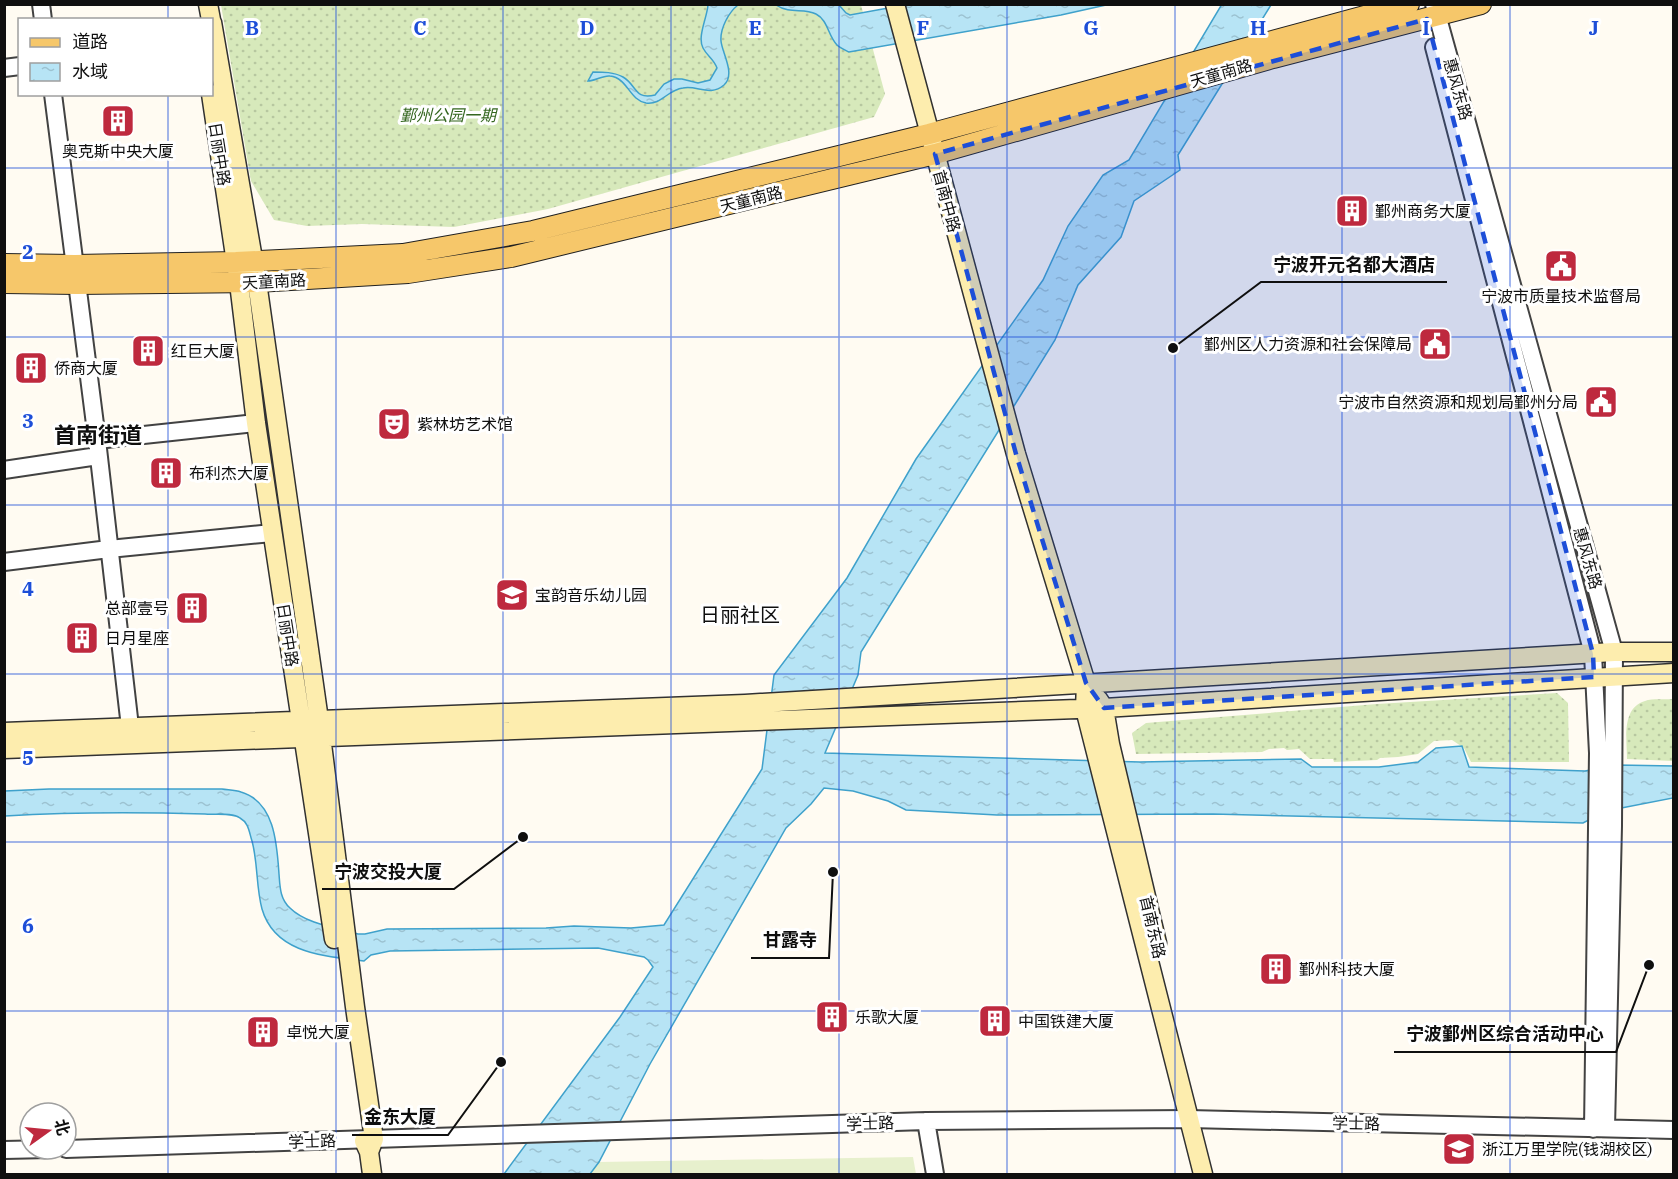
<svg xmlns="http://www.w3.org/2000/svg" width="1678" height="1179" font-family="'IBM Plex Serif','Noto Sans SC',serif">
	<style>
		.grass { fill: url(#grass-dots) }
		.pitch { fill: #e7f0cd }
		.water { fill: url(#water-ripples); stroke: #3fa1cb; stroke-width: 1.5 }
		.lines { fill: none; stroke-linecap: round; stroke-linejoin: round }
		.tertiary-casing { stroke: #424242; stroke-width: 20 }
		.secondary-casing { stroke: #313131; stroke-width: 21 }
		.primary-casing { stroke: #202020; stroke-width: 22 }
		.tertiary { stroke: #fff; stroke-width: 16 }
		.secondary { stroke: #fdedae; stroke-width: 18 }
		.primary { stroke: #f6c76a; stroke-width: 20 }
		.marked { fill: #1d4ed8; fill-opacity: 0.2; stroke: #1d4ed8; stroke-width: 4.5; stroke-dasharray: 12 8; stroke-linejoin: round }
		.grid { fill: none; stroke: #1d4ed8; stroke-width: 1.5; stroke-opacity: 0.55 }
		.labels { text-anchor: middle; dominant-baseline: central; stroke-width: 6; stroke-linejoin: round; paint-order: stroke }
		.street-label { font-size: 16px; fill: #0f0f0f; stroke: #fff }
		.park-label { font-size: 16px; font-style: italic; fill: #356720; stroke: #fff }
		.poi-label { font-size: 16px; fill: #0f0f0f; stroke: #fff; text-anchor: start }
		.quarter-label { font-size: 20px; fill: #0f0f0f; stroke: #fff }
		.district-label { font-size: 22px; font-weight: bold; fill: #0f0f0f; stroke: #fff }
		.grid-label { font-size: 20px; text-anchor: middle; font-weight: bold; fill: #1d4ed8; stroke: #fff; stroke-width: 6; stroke-linejoin: round; paint-order: stroke }
		.leader { fill: none; stroke: #0f0f0f; stroke-width: 2 }
		.callout-dot { fill: #0f0f0f; stroke: #fff; stroke-width: 2 }
		.callout-label { font-size: 18px; text-anchor: middle; font-weight: bold; fill: #0f0f0f; stroke: #fff; stroke-width: 6; stroke-linejoin: round; paint-order: stroke }
	</style>
	<defs>
		<pattern id="grass-dots" width="8" height="8" patternUnits="userSpaceOnUse" patternTransform="scale(1.5)"><rect width="8" height="8" fill="#d7e9bb"/><path d="M2 2h.1M6 6h.1" fill="none" stroke="#b7c7a0" stroke-width="1.8" stroke-linecap="round"/></pattern>
		<pattern id="water-ripples" width="26" height="14" patternUnits="userSpaceOnUse" patternTransform="scale(1.5)"><rect width="26" height="14" fill="#b7e4f5"/><path d="M2 4q2-2 4 0t4 0M15 11q2-2 4 0t4 0" fill="none" stroke="#9cc2d1"/></pattern>
	</defs>
	<rect width="100%" height="100%" fill="#fffbf2"/>
	<path class="grass" d="M221 5H861L885 94 874 117 548 209 454 227 362 224 307 226 274 220 251 181Z
		M1557 693 1568 703 1569 762H1471L1464 748 1452 740 1434 741 1418 754 1398 757 1380 758 1377 760 1334 762 1333 759H1310L1299 749 1287 750 1284 748 1269 749 1262 752 1136 754 1132 733 1146 723 1377 704Z
		M1673 699V761L1627 759C1627 740 1621 708 1645 701 1653 698 1665 700 1673 699Z"/>
	<path class="pitch" d="M913 1157 916 1174H590L599 1162Z"/>
	<path class="water" d="M910 4 1106 5 1061 15 849 52C845 50 840 48 837 45 828 36 828 20 816 14 803 7 791 15 776 5H839L846 13 850 15Z
		M1222 4 1271 5 1178 155 1180 170 1134 201 1121 237 1078 285 1055 340 861 652 858 675 825 753 1140 762 1301 759 1312 767H1379L1418 762 1436 748 1462 746 1469 767 1585 771 1617 765 1674 766 1673 798 1606 811 1583 823 1213 814 997 815 906 810 888 801 853 791 824 788 811 804 786 828 650 1064 599 1162 590 1174H504L620 1017 653 967 648 960 644 957 598 948 390 951 371 955 364 961C325 956 275 954 262 909 256 887 258 863 252 841 249 832 249 823 240 818 232 812 215 815 205 814 138 812 71 812 5 816V791L49 789H222C228 790 235 790 241 792 275 802 277 845 279 874 280 887 280 899 290 908 306 924 337 928 358 934H365L387 929 546 928 574 926 631 928 664 925 762 769 774 675 847 578 916 459 1043 280 1068 226 1103 175 1129 160Z
		M708 5H738C729 12 720 28 721 41 722 53 736 74 724 85 710 97 697 85 683 88 667 90 662 105 646 103 629 100 628 78 610 76 603 75 595 81 588 81L593 72C603 72 614 72 623 77 637 85 634 100 655 95L664 84 674 79H682L698 83 710 80 717 68C714 59 707 56 703 48 697 37 707 18 708 5Z"/>
	<g class="lines">
		<defs>
			<path id="tertiary" d="M41 4 43 20
				M1434 4 1614 652 1613 826 1606 1128
				M1434 47 1593 654 1598 753 1593 1129
				M4 68 20 66
				M53 94 97 440 130 727
				M97 440 256 423
				M4 470 98 456
				M4 562 109 549 272 533
				M926 1121 935 1174
				M66 1149 926 1121 1189 1119 1674 1130
				M4 1150 50 1149"/>
			<path id="secondary" d="M208 4 211 20
				M895 4 1016 454 1086 683 1085 709 1203 1174
				M212 22 257 282 319 720 355 1007 374 1139 369 1152
				M211 94 239 283 256 423 334 939
				M1098 699 1104 708 1110 744 1157 943
				M4 732 745 704 1614 652H1674
				M4 749 1104 708 1674 673
				M364 1141 369 1152 372 1174"/>
			<path id="primary" d="M4 264 75 265 236 262 403 254 533 231 929 134 1409 4
				M4 283 77 284 257 282 408 273 511 257 935 154 1273 58 1481 4"/>
		</defs>
		<use href="#tertiary" class="tertiary-casing"/>
		<use href="#secondary" class="secondary-casing"/>
		<use href="#primary" class="primary-casing"/>
		<use href="#tertiary" class="tertiary"/>
		<use href="#secondary" class="secondary"/>
		<use href="#primary" class="primary"/>
	</g>
	<path class="marked" d="M1427 19 1593 654 1594 677 1104 708 1086 683 1016 454 935 154Z"/>
	<path class="grid" d="M168 4V20M336 4V1174M503 4V1174M671 4V1174M839 4V1174M1007 4V1174M1175 4V1174M1342 4V1174M1510 4V1174M168 94V1174M4 168H1674M4 337H1674M4 505H1674M4 674H1674M4 842H1674M4 1011H1674"/>
	<defs>
		<symbol id="building-square" viewBox="-11 -11 22 22"><rect x="-9" y="-9" width="18" height="18" rx="4" fill="#be293e" stroke="#fff"/><path d="M-4-6H4V6H1V3H-1V6H-4ZM-2.5-4.3h1.7v1.8h-1.7ZM.8-4.3h1.7v1.8H.8ZM-2.5-1h1.7V.8h-1.7ZM.8-1h1.7V.8H.8Z" fill="#fff"/></symbol>
		<symbol id="civic-square" viewBox="-11 -11 22 22"><rect x="-9" y="-9" width="18" height="18" rx="4" fill="#be293e" stroke="#fff"/><path d="M-.6-6.5H3V-4.5H.6V-3L4-1V1h2V6H-6V1h2V-1L-.6-3ZM-1.2 2.5V6h2.4V2.5Z" fill="#fff"/></symbol>
		<symbol id="theatre-square" viewBox="-11 -11 22 22"><rect x="-9" y="-9" width="18" height="18" rx="4" fill="#be293e" stroke="#fff"/><path d="M-5-5.5Q0-4 5-5.5V0Q5 5 0 6Q-5 5-5 0ZM-3.3-2.5H-1v1.5H-3.3ZM1-2.5H3.3v1.5H1ZM-2.8 1Q0 5.5 2.8 1Z" fill="#fff"/></symbol>
		<symbol id="school-square" viewBox="-11 -11 22 22"><rect x="-9" y="-9" width="18" height="18" rx="4" fill="#be293e" stroke="#fff"/><path d="M0-5L7-2L0 1L-7-2ZM-4 1L0 2.5L4 1V4Q0 6-4 4Z" fill="#fff"/></symbol>
		<symbol id="university-square" viewBox="-11 -11 22 22"><rect x="-9" y="-9" width="18" height="18" rx="4" fill="#be293e" stroke="#fff"/><path d="M0-5L7-2L0 1L-7-2ZM-4 1L0 2.5L4 1V4Q0 6-4 4Z" fill="#fff"/></symbol>
	</defs>
	<g fill-rule="evenodd">
		<use href="#building-square" x="99" y="102" width="38" height="38"/>
		<use href="#building-square" x="1333" y="192" width="38" height="38"/>
		<use href="#civic-square" x="1542" y="247" width="38" height="38"/>
		<use href="#civic-square" x="1416" y="325" width="38" height="38"/>
		<use href="#building-square" x="129" y="332" width="38" height="38"/>
		<use href="#building-square" x="12" y="349" width="38" height="38"/>
		<use href="#civic-square" x="1582" y="383" width="38" height="38"/>
		<use href="#theatre-square" x="375" y="405" width="38" height="38"/>
		<use href="#building-square" x="147" y="454" width="38" height="38"/>
		<use href="#school-square" x="493" y="576" width="38" height="38"/>
		<use href="#building-square" x="173" y="589" width="38" height="38"/>
		<use href="#building-square" x="63" y="619" width="38" height="38"/>
		<use href="#building-square" x="1257" y="950" width="38" height="38"/>
		<use href="#building-square" x="813" y="998" width="38" height="38"/>
		<use href="#building-square" x="976" y="1002" width="38" height="38"/>
		<use href="#building-square" x="244" y="1013" width="38" height="38"/>
		<use href="#university-square" x="1440" y="1130" width="38" height="38"/>
	</g>
	<g class="labels">
		<g class="street-label">
			<text transform="translate(1221 73) rotate(-16)">天童南路</text>
			<text transform="translate(1458 89) rotate(74)">惠风东路</text>
			<text transform="translate(220 154) rotate(81)">日丽中路</text>
			<text transform="translate(751 199) rotate(-14)">天童南路</text>
			<text transform="translate(947 201) rotate(75)">首南中路</text>
			<text transform="translate(274 281) rotate(-3)">天童南路</text>
			<text transform="translate(1588 558) rotate(74)">惠风东路</text>
			<text transform="translate(288 635) rotate(81)">日丽中路</text>
			<text transform="translate(1153 927) rotate(77)">首南东路</text>
			<text transform="translate(870 1123) rotate(-2)">学士路</text>
			<text transform="translate(1356 1123) rotate(1)">学士路</text>
			<text transform="translate(312 1141) rotate(-2)">学士路</text>
		</g>
		<g class="park-label">
			<text x="448" y="115">鄞州公园一期</text>
		</g>
		<g class="poi-label">
			<text x="118" y="151" text-anchor="middle">奥克斯中央大厦</text>
			<text x="1375" y="211">鄞州商务大厦</text>
			<text x="1561" y="296" text-anchor="middle">宁波市质量技术监督局</text>
			<text x="1412" y="344" text-anchor="end">鄞州区人力资源和社会保障局</text>
			<text x="171" y="351">红巨大厦</text>
			<text x="54" y="368">侨商大厦</text>
			<text x="1578" y="402" text-anchor="end">宁波市自然资源和规划局鄞州分局</text>
			<text x="417" y="424">紫林坊艺术馆</text>
			<text x="189" y="473">布利杰大厦</text>
			<text x="535" y="595">宝韵音乐幼儿园</text>
			<text x="169" y="608" text-anchor="end">总部壹号</text>
			<text x="105" y="638">日月星座</text>
			<text x="1299" y="969">鄞州科技大厦</text>
			<text x="855" y="1017">乐歌大厦</text>
			<text x="1018" y="1021">中国铁建大厦</text>
			<text x="286" y="1032">卓悦大厦</text>
			<text x="1482" y="1149">浙江万里学院(钱湖校区)</text>
		</g>
		<g class="quarter-label">
			<text x="740" y="614">日丽社区</text>
		</g>
		<g class="district-label">
			<text x="98" y="434">首南街道</text>
		</g>
	</g>
	<g class="grid-label">
		<text x="252" y="35">B</text>
		<text x="420" y="35">C</text>
		<text x="587" y="35">D</text>
		<text x="755" y="35">E</text>
		<text x="923" y="35">F</text>
		<text x="1091" y="35">G</text>
		<text x="1258" y="35">H</text>
		<text x="1426" y="35">I</text>
		<text x="1594" y="35">J</text>
		<text x="28" y="259">2</text>
		<text x="28" y="428">3</text>
		<text x="28" y="596">4</text>
		<text x="28" y="765">5</text>
		<text x="28" y="933">6</text>
	</g>
	<path class="leader" d="M1173 348L1261 282H1447M523 837L454 889H322M833 872L829 958H751M1649 965L1616 1052H1394M501 1062L448 1135H352"/>
	<g class="callout-dot">
		<circle cx="1173" cy="348" r="6"/>
		<circle cx="523" cy="837" r="6"/>
		<circle cx="833" cy="872" r="6"/>
		<circle cx="1649" cy="965" r="6"/>
		<circle cx="501" cy="1062" r="6"/>
	</g>
	<g class="callout-label">
		<text x="1354" y="271">宁波开元名都大酒店</text>
		<text x="388" y="878">宁波交投大厦</text>
		<text x="790" y="946">甘露寺</text>
		<text x="1505" y="1040">宁波鄞州区综合活动中心</text>
		<text x="400" y="1123">金东大厦</text>
	</g>
	<rect width="1678" height="1179" fill="none" stroke="#0f0f0f" stroke-width="12"/>
	<rect x="18" y="18" width="195" height="78" fill="#ffffff" stroke="#9f9f9f" stroke-width="1.5"/>
	<rect x="30" y="38" width="30" height="9" fill="#f6c76a" stroke="#9f9f9f" stroke-width="1.5"/>
	<text x="72" y="48" font-size="18" fill="#0f0f0f">道路</text>
	<rect x="30" y="63" width="30" height="18" fill="url(#water-ripples)" stroke="#9f9f9f" stroke-width="1.5"/>
	<text x="72" y="78" font-size="18" fill="#0f0f0f">水域</text>
	<g transform="translate(48 1131) rotate(75)"><circle r="28" fill="#ffffff" stroke="#9f9f9f" stroke-width="1.5"/>
	<path d="M0-4.5L10 22L0 15L-10 22Z" fill="#be293e"/>
	<text y="-9" font-size="16" font-weight="bold" text-anchor="middle" fill="#0f0f0f">北</text>
	</g>
</svg>
